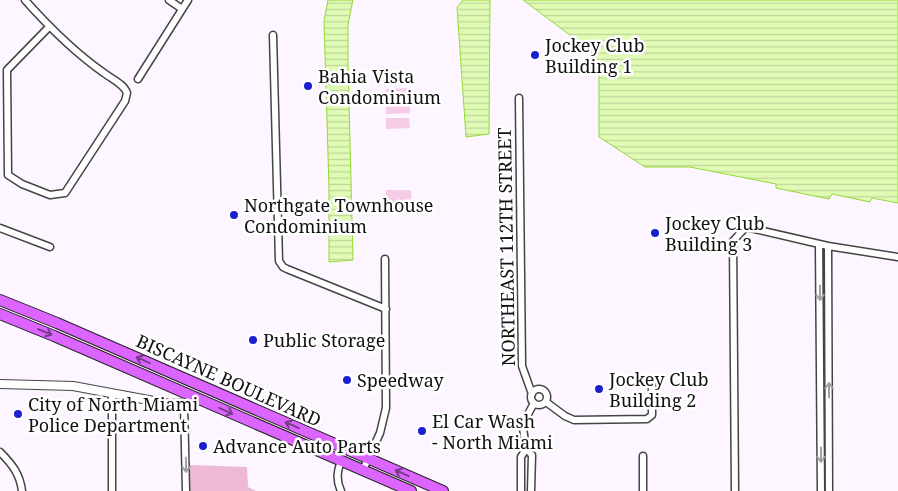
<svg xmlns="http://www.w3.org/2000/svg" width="898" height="491" font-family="'Noto Serif',serif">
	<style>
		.park { fill: #eeb9d4 }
		.pitch { fill: #f4cce6 }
		.water { fill: url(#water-rules); stroke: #95d934 }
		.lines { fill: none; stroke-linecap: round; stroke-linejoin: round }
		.minor-casing { stroke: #444; stroke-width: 9 }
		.tertiary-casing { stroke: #444; stroke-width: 10 }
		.primary-casing { stroke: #222; stroke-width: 12 }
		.minor { stroke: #fff; stroke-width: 6 }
		.tertiary { stroke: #fff; stroke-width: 8 }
		.primary { stroke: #dc65ff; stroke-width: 10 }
		.oneway { stroke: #a0a0a0 }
		.oneway2 { stroke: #763b88 }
		.poi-dot { fill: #1b20cf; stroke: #fff; stroke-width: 2 }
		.labels { text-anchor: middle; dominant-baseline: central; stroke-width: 5; stroke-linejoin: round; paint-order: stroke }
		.poi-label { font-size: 18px; fill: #111; stroke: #fff; text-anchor: start }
		.street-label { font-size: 18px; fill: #111; stroke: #fff }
	</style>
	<defs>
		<pattern id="water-rules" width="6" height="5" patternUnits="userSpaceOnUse" patternTransform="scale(1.25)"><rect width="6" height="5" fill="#e0fbb4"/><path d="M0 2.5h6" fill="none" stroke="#bfd69a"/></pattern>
	</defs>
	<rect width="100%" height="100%" fill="#fdf5ff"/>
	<path class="park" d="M189 465 247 467 248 487 256 491H189Z"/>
	<path class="pitch" d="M409 88V99L386 100V89Z
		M386 103H410V113L386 114Z
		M386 118H409L410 128 386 129Z
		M386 190H411L412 208H386Z"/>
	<path class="water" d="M328 0H353L348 24V62L353 260 329 262V188L324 21Z
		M463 0H490L489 134 466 137 457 7Z
		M523 0H898V203L872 198 870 202 832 194 829 199 776 188V184L690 167H645L599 137V75L590 50Z"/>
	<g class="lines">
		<defs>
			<path id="minor" d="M25 0C49 27 74 52 104 73 112 79 124 84 127 93L125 101 65 193 50 195 22 184 8 175 7 70 49 27
				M169 0 182 9
				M273 35 279 261 283 267 287 269 386 309
				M138 79 188 0
				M519 98 522 366 532 394
				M0 228 50 247
				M819 244 821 491
				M828 246 829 491
				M531 397a8 8 0 1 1 16 0a8 8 0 1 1-16 0Z
				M546 402 565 416 574 420 647 419 652 415V383
				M184 404 186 491
				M526 449 532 455 531 491
				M0 452C12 464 20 474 22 491
				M363 470 380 433 386 408 385 259
				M112 491V394
				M341 491C336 480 337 472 341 461
				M521 491V457L526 449 523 428 526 418 534 403
				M643 491V456
				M735 491 733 241 746 227 828 246 898 257"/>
			<path id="tertiary" d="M0 384 73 386 170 404 190 403 197 398"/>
			<path id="primary" d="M0 300 57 323 443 491
				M0 314 54 336 411 491"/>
		</defs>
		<use href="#minor" class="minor-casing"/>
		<use href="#tertiary" class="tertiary-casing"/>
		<use href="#primary" class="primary-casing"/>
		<use href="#minor" class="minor"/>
		<use href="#tertiary" class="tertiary"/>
		<use href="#primary" class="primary"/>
	</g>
	<defs><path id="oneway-shaft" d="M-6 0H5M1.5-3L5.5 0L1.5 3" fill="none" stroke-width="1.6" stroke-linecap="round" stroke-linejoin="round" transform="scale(1.25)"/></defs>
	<g class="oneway">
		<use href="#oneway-shaft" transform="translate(820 293) rotate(90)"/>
		<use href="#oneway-shaft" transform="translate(829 390) rotate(-90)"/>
		<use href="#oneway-shaft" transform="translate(821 455) rotate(90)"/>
		<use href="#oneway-shaft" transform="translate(186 465) rotate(89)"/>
	</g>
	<g class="oneway2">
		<use href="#oneway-shaft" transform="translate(45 332) rotate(23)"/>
		<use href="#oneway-shaft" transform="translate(143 360) rotate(-156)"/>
		<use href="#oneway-shaft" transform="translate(226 411) rotate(24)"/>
		<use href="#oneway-shaft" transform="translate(292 425) rotate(-156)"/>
		<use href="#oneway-shaft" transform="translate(402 473) rotate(-156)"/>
	</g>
	<g class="poi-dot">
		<circle cx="535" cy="55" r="5"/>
		<circle cx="308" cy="86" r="5"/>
		<circle cx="234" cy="215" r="5"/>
		<circle cx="655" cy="233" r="5"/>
		<circle cx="253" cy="340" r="5"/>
		<circle cx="347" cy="380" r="5"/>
		<circle cx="599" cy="389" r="5"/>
		<circle cx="18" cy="414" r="5"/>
		<circle cx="422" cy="431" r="5"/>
		<circle cx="203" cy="446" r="5"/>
	</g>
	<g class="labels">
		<g class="poi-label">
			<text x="545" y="45">Jockey Club<tspan x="545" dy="21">Building 1</tspan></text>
			<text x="318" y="76">Bahia Vista<tspan x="318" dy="21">Condominium</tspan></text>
			<text x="244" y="205">Northgate Townhouse<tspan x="244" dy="21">Condominium</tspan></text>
			<text x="665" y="223">Jockey Club<tspan x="665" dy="21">Building 3</tspan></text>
			<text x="263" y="340">Public Storage</text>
			<text x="609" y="379">Jockey Club<tspan x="609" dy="21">Building 2</tspan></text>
			<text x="357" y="380">Speedway</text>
			<text x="28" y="404">City of North Miami<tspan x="28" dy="21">Police Department</tspan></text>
			<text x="432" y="421">El Car Wash<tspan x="432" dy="21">- North Miami</tspan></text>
			<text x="213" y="446">Advance Auto Parts</text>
		</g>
		<g class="street-label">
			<text transform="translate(506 247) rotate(-91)">NORTHEAST 112TH STREET</text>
			<text transform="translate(229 380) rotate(24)">BISCAYNE BOULEVARD</text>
		</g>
	</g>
</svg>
